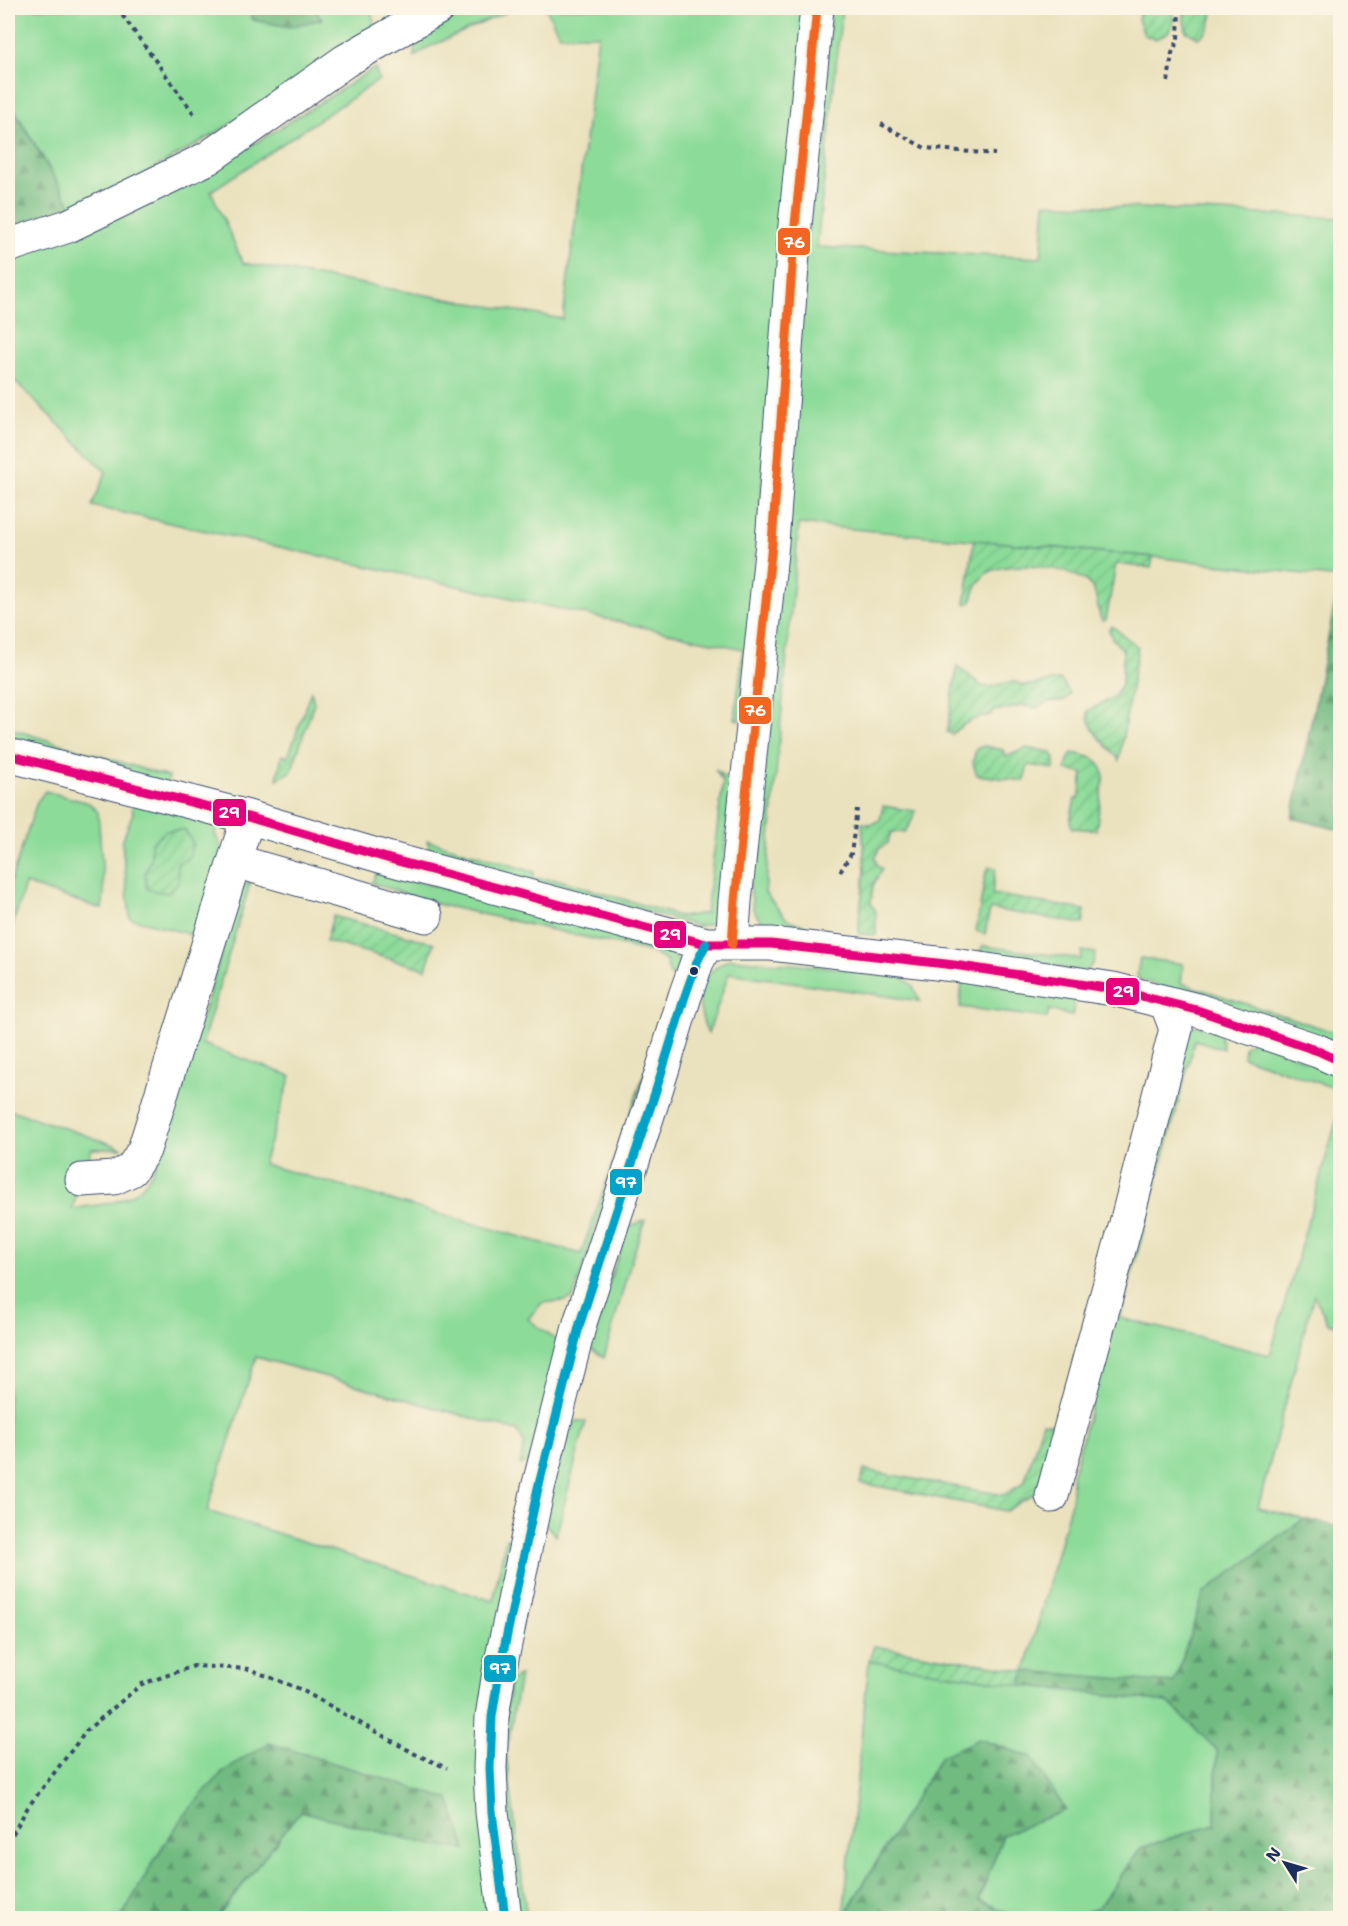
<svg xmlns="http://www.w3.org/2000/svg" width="1348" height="1926" font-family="'Shantell Sans',sans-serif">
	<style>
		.green { fill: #8cdb99; stroke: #54857c; stroke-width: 1.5 }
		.forest { fill: url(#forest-firs); stroke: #467570; stroke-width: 1.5 }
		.garden { fill: url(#garden-furrows); stroke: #54857c; stroke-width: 1.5 }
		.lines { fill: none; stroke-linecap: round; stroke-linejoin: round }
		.minor-casing { stroke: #3a4a6c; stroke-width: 35 }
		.path { stroke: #3a4a6c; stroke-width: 4; stroke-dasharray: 4.5 4.5; stroke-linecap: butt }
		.minor { stroke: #fff; stroke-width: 33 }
		.bus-1-casing { stroke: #fcf5e5; stroke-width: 14 }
		.bus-2-casing { stroke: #fcf5e5; stroke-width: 14 }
		.bus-3-casing { stroke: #fcf5e5; stroke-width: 14 }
		.bus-1 { stroke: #e5007d; stroke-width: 9 }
		.bus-2 { stroke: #f26522; stroke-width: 9 }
		.bus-3 { stroke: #01a3c8; stroke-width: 9 }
		.bus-dot { fill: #1b2f5e; stroke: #fcf5e5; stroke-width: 2 }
		.line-badge { stroke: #fcf5e5; stroke-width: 2 }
		.badge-label { font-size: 16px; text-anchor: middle; font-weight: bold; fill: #fff }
	</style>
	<defs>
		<pattern id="forest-firs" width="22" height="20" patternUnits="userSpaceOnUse" patternTransform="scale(1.5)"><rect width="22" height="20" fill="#71bb81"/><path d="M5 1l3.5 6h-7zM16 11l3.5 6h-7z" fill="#5c986d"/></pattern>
		<pattern id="garden-furrows" width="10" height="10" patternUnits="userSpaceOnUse" patternTransform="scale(1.5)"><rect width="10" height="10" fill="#8cdb99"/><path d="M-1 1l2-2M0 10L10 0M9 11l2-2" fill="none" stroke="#78bc86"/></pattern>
	</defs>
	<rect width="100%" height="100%" fill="#fcf5e5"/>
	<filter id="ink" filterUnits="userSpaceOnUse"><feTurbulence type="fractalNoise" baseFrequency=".0167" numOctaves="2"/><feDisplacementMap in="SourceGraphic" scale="12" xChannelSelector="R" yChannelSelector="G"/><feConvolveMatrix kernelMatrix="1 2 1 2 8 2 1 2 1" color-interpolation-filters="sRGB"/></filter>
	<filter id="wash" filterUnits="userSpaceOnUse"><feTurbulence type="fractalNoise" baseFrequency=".008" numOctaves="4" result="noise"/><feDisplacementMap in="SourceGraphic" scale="24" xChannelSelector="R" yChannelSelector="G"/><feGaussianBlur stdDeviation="1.35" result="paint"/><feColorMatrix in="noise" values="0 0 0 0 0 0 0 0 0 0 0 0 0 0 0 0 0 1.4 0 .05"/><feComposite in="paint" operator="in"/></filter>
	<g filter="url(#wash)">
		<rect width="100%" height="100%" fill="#eae2be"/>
		<path class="green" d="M8 8H248L253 20 321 19 314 8H370L374 22 368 33 215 134 126 184 72 207 8 99Z
			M476 8H515L429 47 414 57 415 44 442 24Z
			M546 8H806L740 720 735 719 743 649 92 506 106 472 8 374V261L206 174 375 68 379 80 211 191 243 263 563 319 598 35H559Z
			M831 8H842L817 247 1041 258 1045 203 1340 218V578L1153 557 799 524 765 893 787 919 808 927 800 933 760 920 753 909 750 885 806 245Z
			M8 728 169 777 167 784 8 738Z
			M715 769 731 782 719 914C714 924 709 925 698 926L431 854 427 840 534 872 533 878 559 880 682 917 706 913 723 782Z
			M45 791 89 803 98 812 104 892 102 909 25 884 8 941V889L37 802Z
			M135 802 214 824 217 828 215 834 224 853 199 937 130 918 122 842 133 813 132 808Z
			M377 871 661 946 679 961V971L670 976 666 961 651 952 437 904 372 883Z
			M251 880 202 1044 291 1076 263 1164 581 1254 662 1022 573 1298 564 1301 542 1303 528 1319 557 1341 560 1348 530 1462 520 1465 524 1443 517 1431 256 1357 207 1511 493 1601 506 1538 514 1541 493 1918H217L300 1811 436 1846 465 1849 223 1772 193 1806 164 1844 121 1918H8V1109L123 1148 92 1149 72 1209C95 1205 128 1204 144 1184 160 1163 166 1132 174 1107 198 1034 219 960 241 887Z
			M983 946 1081 959 1082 951 1096 953 1093 963 1086 972 979 952Z
			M1140 958 1183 964 1181 983 1340 1034V1049L1139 979 1137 975Z
			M730 959 897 973 912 985 920 1001 729 973 708 1034C694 1001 694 976 730 959Z
			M962 981 1076 996 1072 1016 1049 1010 1047 1018 960 1007Z
			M1192 1025 1219 1030 1223 1049 1195 1040 1120 1318 1270 1355 1340 1108V1326L1328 1323 1314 1295 1258 1508 1304 1519 1204 1593 1174 1684 1025 1671 1072 1498V1477L1189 1029Z
			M1254 1040 1340 1074V1090L1243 1057 1244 1046Z
			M645 1220 632 1258 604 1358 587 1346 628 1227Z
			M577 1421H586L556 1536 543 1521 564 1430Z
			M869 1661 1021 1685 1168 1702 1217 1749 1215 1824 1141 1848 1097 1909 1064 1918H1018L979 1900 1003 1835 1065 1810 941 1756 843 1917Z
			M520 1675 506 1754 527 1918H518L505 1795 503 1747 510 1681Z"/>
		<path class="forest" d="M248 8H314L322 19 289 27 253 20Z
			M8 99 72 207 8 228Z
			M1340 578V830L1292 818Z
			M1304 1519 1340 1527V1918H1064L1097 1909 1141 1848 1215 1824 1217 1750 1168 1702 1021 1685 1025 1671 1174 1683 1204 1593Z
			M979 1739 1031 1757 1066 1810 1003 1835 979 1900 1018 1918H843L941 1756Z
			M269 1743 449 1799 466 1849 436 1846 300 1811 217 1918H121C150 1868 178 1814 222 1774 235 1761 254 1753 269 1743Z"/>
		<path class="garden" d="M1140 8H1174C1173 26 1174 32 1155 39L1144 35 1138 19Z
			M1184 8H1214C1211 20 1211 32 1198 38L1186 31 1184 20Z
			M974 540 1153 557 1151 568 1116 564 1106 620 1102 621C1096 610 1099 596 1091 586 1075 566 1006 559 986 574 979 580 972 593 972 602L965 604Z
			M1112 626 1138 647 1119 760C1109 744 1086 731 1088 711L1115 696 1122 684 1123 650 1112 638 1109 629Z
			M957 666 982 686C991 689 1000 683 1010 682 1016 681 1019 684 1024 685 1037 686 1049 680 1061 680L1070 693C1066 704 1060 700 1050 702 1045 703 1040 706 1036 708 1020 702 1011 711 996 710 990 716 986 716 978 718 968 721 959 727 952 734L947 732Z
			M311 691 314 703 291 772 277 779 282 755 288 757Z
			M984 746 1003 750 1006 757 1026 748 1051 752 1055 759 1054 769 1028 765 1024 781 977 775 973 763 976 749Z
			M1072 753C1088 756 1101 757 1104 776L1096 830 1072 828 1070 821 1075 799H1079L1083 773 1066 770 1068 760Z
			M883 806 916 811 912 820 905 832H891L888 843 880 848 875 857 877 865 882 869 873 886 871 903 876 912V935L859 934V919L865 871 862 823 872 824 880 820Z
			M185 830 193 843 189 857 177 864 179 881 168 893 147 889 145 873 151 859V843L166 831Z
			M989 867 996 868 992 894 1085 910 1083 924 990 909 985 934 976 931 986 871Z
			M333 916 434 943 426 969 326 941Z
			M1043 1422 1055 1424 1037 1492 1006 1511 860 1483 864 1470 1004 1495 1024 1483Z
			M874 1646 1025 1671 1021 1685 869 1661Z"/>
	</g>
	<g filter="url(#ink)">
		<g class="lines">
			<defs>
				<path id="minor" d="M8 246 68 226 208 158 345 61 438 8
					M8 755 248 817 390 859 706 944H771L954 965 1113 989 1197 1010 1318 1051 1340 1061
					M235 861 426 916
					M732 944 735 901 772 543 795 225 817 8
					M82 1180 114 1178 131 1170 144 1150 248 817
					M1052 1496 1123 1235 1176 1029 1166 1002
					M505 1918 492 1812 490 1768 492 1717 499 1672 538 1488 580 1323 657 1087 685 996 697 962 706 944"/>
			</defs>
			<use href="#minor" class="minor-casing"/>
			<path class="path" d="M117 8 195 115
				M1168 82 1172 53 1178 40 1179 8
				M881 124 925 148 995 154
				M840 872 851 854 857 809
				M8 1842 28 1807 87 1730 142 1684 194 1666 249 1669 300 1689 415 1754 447 1768"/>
			<use href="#minor" class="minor"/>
			<defs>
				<path id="bus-1" d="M8 755 248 817 390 859 706 944H771L954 965 1113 989 1197 1010 1318 1051 1340 1061"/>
				<path id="bus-2" d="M732 944 735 901 772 543 795 225 817 8"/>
				<path id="bus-3" d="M505 1918 492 1812 490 1768 492 1717 499 1672 538 1488 580 1323 657 1087 685 996 697 962 706 944"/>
			</defs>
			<use href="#bus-1" class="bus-1-casing"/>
			<use href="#bus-2" class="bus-2-casing"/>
			<use href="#bus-3" class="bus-3-casing"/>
			<use href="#bus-1" class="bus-1"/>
			<use href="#bus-2" class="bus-2"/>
			<use href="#bus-3" class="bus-3"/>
		</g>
	</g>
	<circle class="bus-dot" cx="694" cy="971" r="5"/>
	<g class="line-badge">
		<rect x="777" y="227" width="34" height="29" rx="6" fill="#f26522"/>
		<rect x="738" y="696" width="34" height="29" rx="6" fill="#f26522"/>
		<rect x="212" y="798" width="35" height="29" rx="6" fill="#e5007d"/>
		<rect x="653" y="920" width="34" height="29" rx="6" fill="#e5007d"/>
		<rect x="1105" y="977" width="35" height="29" rx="6" fill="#e5007d"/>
		<rect x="609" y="1168" width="34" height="28" rx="6" fill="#01a3c8"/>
		<rect x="483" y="1654" width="34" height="29" rx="6" fill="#01a3c8"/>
	</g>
	<g class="badge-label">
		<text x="794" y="248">76</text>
		<text x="755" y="716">76</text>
		<text x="229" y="818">29</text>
		<text x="670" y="940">29</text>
		<text x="1123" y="997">29</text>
		<text x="626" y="1188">97</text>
		<text x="500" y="1674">97</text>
	</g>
	<rect width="1348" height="1926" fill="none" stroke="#fcf5e5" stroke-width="30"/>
	<g transform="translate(1285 1863) rotate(307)" stroke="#fcf5e5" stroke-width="4.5" paint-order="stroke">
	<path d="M0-4.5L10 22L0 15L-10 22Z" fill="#1b2f5e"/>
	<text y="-9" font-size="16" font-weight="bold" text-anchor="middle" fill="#1b2f5e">N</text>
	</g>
</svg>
